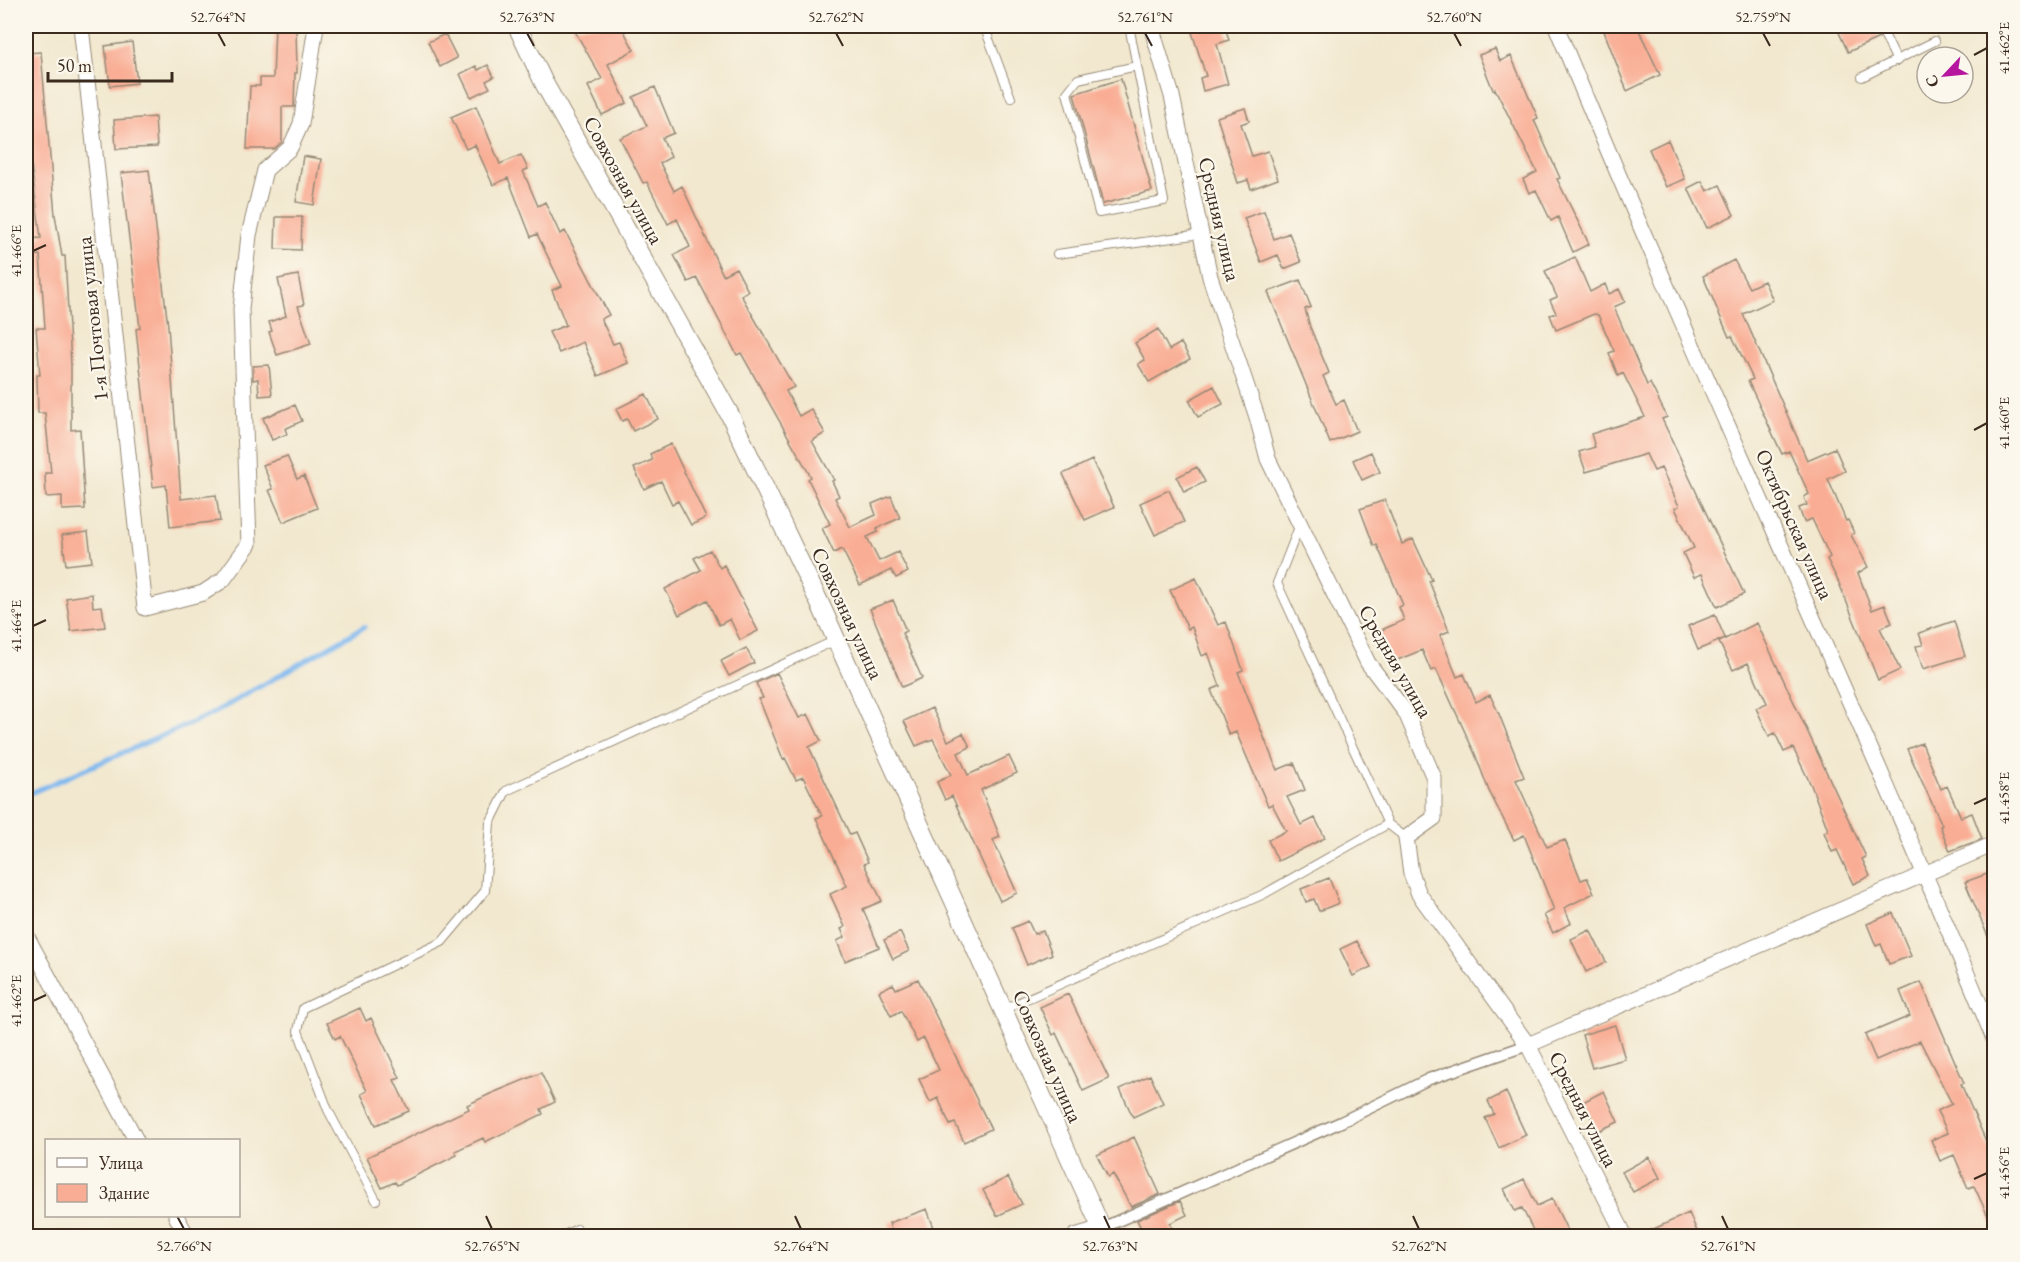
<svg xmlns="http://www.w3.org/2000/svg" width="2020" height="1262" font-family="'EB Garamond',serif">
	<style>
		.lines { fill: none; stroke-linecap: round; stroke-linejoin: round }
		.stream { stroke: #7eb8ef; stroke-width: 5 }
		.building { fill: #f9ad94 }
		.service-casing { stroke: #968976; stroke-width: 10 }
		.pedestrian-casing { stroke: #968976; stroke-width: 13 }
		.minor-casing { stroke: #968976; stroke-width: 17 }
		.tertiary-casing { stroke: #968976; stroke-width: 20 }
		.service { stroke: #fff; stroke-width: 8 }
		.pedestrian { stroke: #fff; stroke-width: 10 }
		.minor { stroke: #fff; stroke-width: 15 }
		.tertiary { stroke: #fff; stroke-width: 18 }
		.ticks { fill: none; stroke: #3b2a1e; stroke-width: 2 }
		.labels { text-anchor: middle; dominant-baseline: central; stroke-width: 4.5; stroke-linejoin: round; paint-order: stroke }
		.street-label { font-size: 21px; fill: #3b2a1e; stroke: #fbf7ec }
		.neatline { fill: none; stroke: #3b2a1e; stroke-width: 2 }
		.ticks-label { font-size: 15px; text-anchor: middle; fill: #3b2a1e }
	</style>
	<rect width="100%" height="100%" fill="#fbf7ec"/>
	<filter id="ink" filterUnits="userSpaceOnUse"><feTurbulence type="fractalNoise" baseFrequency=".0167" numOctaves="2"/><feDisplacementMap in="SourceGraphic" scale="12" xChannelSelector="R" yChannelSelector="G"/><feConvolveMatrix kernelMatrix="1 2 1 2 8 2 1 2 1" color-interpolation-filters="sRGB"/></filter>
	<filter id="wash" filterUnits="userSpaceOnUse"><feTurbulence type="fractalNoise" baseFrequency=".008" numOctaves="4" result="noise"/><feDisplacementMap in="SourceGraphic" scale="24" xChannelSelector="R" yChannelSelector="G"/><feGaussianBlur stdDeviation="1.35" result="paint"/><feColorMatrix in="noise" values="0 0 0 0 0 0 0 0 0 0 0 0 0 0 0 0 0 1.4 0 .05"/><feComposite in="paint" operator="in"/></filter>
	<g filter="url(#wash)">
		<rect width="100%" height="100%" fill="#f2e8cf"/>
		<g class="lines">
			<path class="stream" d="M26 795 210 715 364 627"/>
		</g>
		<g id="blocks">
			<path class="building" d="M275 26H296L297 73H295L294 107H282V142L274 149H247L250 86H260V78H273Z
				M572 26H621L634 50 608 64 627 103 602 115 588 86 602 79Z
				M1190 26H1225L1229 40 1217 44 1228 84 1203 91 1200 78 1206 76Z
				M1602 26H1637L1660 75 1627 91Z
				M1836 26H1874L1879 38 1848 52Z
				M1886 26H1906L1890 33Z
				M445 34 457 58 440 67 428 42Z
				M132 42 137 83 110 86 105 46Z
				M1495 49 1500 61 1511 56 1538 118 1534 120 1560 178 1557 179 1589 244 1573 252 1558 217 1551 221 1536 190 1529 193 1523 179 1537 172 1495 89 1493 90 1479 55Z
				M41 52 55 215 62 256H65L71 365V430L80 429 85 509 62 510V496L46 497 45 473H51L45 413H38L37 375H40L36 328H45L40 255 31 256 29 239 41 238 29 149 26 150V53Z
				M488 65 494 77 486 81 490 88 471 97 460 74 476 66 478 70Z
				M1121 79 1152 191 1103 204 1074 94Z
				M655 87 674 133 662 138 671 157 660 163 674 191 682 186 723 275 736 268 748 291 741 295 794 387 786 391 799 416 811 409 825 433 812 441 834 480 832 481 839 496 835 498 850 527 876 515 872 504 891 496 900 518 877 528 878 532 867 537 879 561 898 552 908 572 896 578 891 570 860 585 842 549 834 553 822 528 830 524 808 479 811 477 741 353 737 355 697 278 688 282 674 255 690 247 677 219 668 224 647 182 643 183 620 138 647 126 633 97Z
				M476 106 500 164 521 155 528 169 523 171 538 206 545 202 560 234 565 231 609 315 601 319 613 344 619 342 628 363 598 376 583 342 559 353 549 332 566 325 552 290 562 286 537 234 531 237 508 178 493 185 475 145 466 149 451 117Z
				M1245 108 1249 121 1241 124 1252 156 1268 151 1278 179 1251 189 1248 180 1238 183 1217 117Z
				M155 117 157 147 116 149 114 120Z
				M1668 140 1685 179 1666 187 1649 149Z
				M303 156 321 159 314 205 296 202Z
				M149 170 168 326 181 499 216 495 220 521 170 527 166 485 153 487 136 329 140 328 121 173Z
				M1702 181 1707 191 1720 185 1734 215 1707 228 1688 188Z
				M1264 211 1274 239 1289 233 1301 262 1284 269 1278 255 1261 262 1244 218Z
				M276 217H302L301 250 275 249Z
				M1575 257 1590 292 1605 284 1609 294 1619 289 1625 302 1614 307 1647 385 1650 383 1667 417 1662 419 1744 594 1717 607 1702 574 1694 577 1683 553 1694 548 1675 508 1679 506 1661 468 1654 471 1646 454 1586 472 1579 452 1595 447 1591 434 1645 417 1623 373 1618 376 1609 353 1614 351 1598 315 1594 314 1556 330 1550 315 1556 313 1550 300 1557 297 1545 271Z
				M1734 260 1749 288 1764 281 1773 300 1743 314 1807 460 1835 448 1845 471 1828 479 1846 521 1848 520 1854 533 1851 535 1868 567 1858 573 1872 610 1885 605 1892 623 1880 628 1900 670 1878 680 1839 583 1827 559 1830 557 1812 519 1804 522 1799 508 1807 505 1804 497 1809 494 1789 451 1782 454 1748 381 1753 379 1732 336 1729 337 1703 276Z
				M298 275 304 305 298 306 311 344 277 355 269 332 272 331 269 322 286 316 278 279Z
				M1300 280 1311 307 1305 309 1310 327 1329 373 1323 376 1336 404 1344 400 1357 431 1330 443 1268 292Z
				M1158 329 1169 350 1181 343 1190 359 1149 382 1138 364 1145 360 1135 343Z
				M269 365 272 395 259 396 258 379 253 380V366Z
				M1214 386 1223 404 1198 417 1189 400Z
				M646 394 658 419 633 431 627 419 622 421 616 409Z
				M295 405 302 421 285 429 287 434 272 440 263 418Z
				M671 444 706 518 691 525 678 501 672 504 661 481 644 489 634 468 652 460 650 454Z
				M1371 452 1380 472 1362 480 1353 460Z
				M287 456 297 479 304 476 317 508 283 522 269 490 273 489 263 465Z
				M1092 460 1114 507 1085 520 1063 474Z
				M1197 467 1205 482 1184 492 1177 477Z
				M1169 490 1184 522 1155 535 1140 503Z
				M1385 500 1402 544 1413 539 1432 580 1429 581 1449 631 1440 635 1457 677 1464 674 1476 702 1490 695 1499 714 1524 777 1516 780 1547 847 1565 840 1581 880 1587 878 1594 893 1564 908 1571 923 1553 933 1544 915 1554 910 1524 835 1514 840 1489 791 1475 754 1436 669 1431 671 1422 650 1390 663 1377 632 1404 620 1399 607 1403 605 1377 545 1374 546 1360 509Z
				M88 532 92 562 66 565 62 535Z
				M710 550 720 568 724 565 758 631 740 640 730 619 719 625 707 600 679 615 665 589 701 570 694 558Z
				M1196 578 1218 625 1226 622 1243 670 1238 672 1277 770 1294 763 1305 790 1287 797 1301 825 1315 818 1325 838 1278 861 1268 840 1286 831 1272 804 1268 806 1236 732 1229 735 1211 690 1220 686 1208 653 1202 656 1192 627 1188 629 1170 590Z
				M92 594 93 607 102 606 105 627 71 631 66 598Z
				M893 600 906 631 902 633 922 678 902 687 870 609Z
				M1715 615 1725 638 1698 650 1688 626Z
				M1954 621 1965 656 1923 669 1916 646 1923 645 1919 633Z
				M1757 623 1866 857 1862 859 1870 876 1853 884 1837 850 1832 852 1824 832 1828 830 1811 785 1793 748 1784 752 1775 733 1769 736 1756 708 1767 703 1748 663 1733 670 1719 642Z
				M746 648 754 663 729 676 721 661Z
				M777 673 799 718 808 714 821 741 809 747 850 835 855 833 868 862 864 864 882 901 863 909 879 947 845 961 837 941 845 937 841 929 845 927 830 894 847 886 816 818 822 816 803 777 796 780 785 758 783 759 759 699 763 698 756 683Z
				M932 708 948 741 963 733 970 747 958 753 968 775 1009 756 1017 773 981 790 1000 837 993 840 1017 893 1000 901 952 796 945 800 937 782 951 775 933 739 916 746 904 721Z
				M1922 743 1941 789 1947 786 1961 817 1972 813 1982 839 1950 851 1940 826 1942 825 1907 749Z
				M1995 871V951H1994L1965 882Z
				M1329 878 1339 903 1319 911 1314 899 1306 902 1301 889Z
				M1893 913 1911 956 1889 964 1881 944 1876 946 1867 924Z
				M1028 921 1034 934 1043 931 1052 954 1027 965 1012 928Z
				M1590 930 1606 962 1586 972 1571 939Z
				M900 932 909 951 893 959 884 940Z
				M1357 941 1371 967 1353 976 1340 949Z
				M918 979 991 1129 964 1142 955 1123 950 1125 938 1098 930 1102 919 1079 939 1070 924 1038 917 1042 901 1011 891 1016 879 991 893 984 896 989Z
				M1921 982 1964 1083 1961 1084 1995 1162V1231L1974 1186 1968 1188 1954 1155 1940 1161 1931 1140 1948 1133 1937 1111 1952 1104 1920 1041 1876 1060 1865 1035 1910 1016 1900 991Z
				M1068 994 1109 1079 1083 1091 1056 1033 1053 1035 1040 1007Z
				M360 1008 366 1021 371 1018 400 1078 394 1080 409 1111 376 1125 361 1094 367 1091 340 1036 335 1039 327 1023Z
				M1615 1025 1625 1059 1592 1068 1582 1035Z
				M541 1073 555 1102 541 1109 543 1114 485 1142 483 1138 455 1151 457 1155 397 1185 395 1182 382 1188 367 1157 469 1109 467 1105 490 1094Z
				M1150 1075 1163 1103 1133 1117 1120 1089Z
				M1604 1091 1618 1122 1598 1131 1583 1102Z
				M1506 1092 1526 1135 1499 1148 1485 1118 1494 1114 1488 1101Z
				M1134 1137 1160 1194 1131 1207 1113 1174 1108 1177 1097 1155Z
				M1649 1157 1660 1178 1633 1192 1622 1172Z
				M1008 1177 1022 1204 997 1216 983 1190Z
				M1524 1179 1537 1206 1552 1199 1570 1236H1536L1522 1208 1515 1211 1504 1189Z
				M1180 1201 1187 1215 1170 1223 1176 1236H1145L1137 1220Z
				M927 1209 937 1236H893L889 1223Z
				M1689 1213 1699 1236H1638Z"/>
		</g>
	</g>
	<g filter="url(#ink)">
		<use href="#blocks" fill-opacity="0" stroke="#968976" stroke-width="1.5"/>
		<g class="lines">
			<defs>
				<path id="service" d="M984 26 1011 98
					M1129 26 1164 201 1099 213 1067 93 1078 79 1137 66
					M1880 26 1897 61
					M1862 77 1935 41
					M1057 254 1201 234
					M1299 527 1277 583 1388 824
					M1004 1009 1264 894 1388 824 1406 838
					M376 1200 328 1110 298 1031 303 1008 442 942 485 891 490 823 506 791 836 640
					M562 1236 577 1229"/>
				<path id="pedestrian" d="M1102 1228 1341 1122 1429 1079 1528 1045"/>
				<path id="minor" d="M81 26 145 608 203 593 223 580 249 544 241 309 249 235 265 170 290 148 301 124 316 26
					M1151 26 1172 96 1210 277 1257 417 1268 459 1368 663 1406 713 1434 778V818L1406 838 1411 873 1419 894 1528 1045 1625 1236
					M1556 26C1696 366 1854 699 1994 1039
					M26 935 136 1140
					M1528 1045 1994 844
					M176 1216 187 1236
					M1075 1236 1102 1228"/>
				<path id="tertiary" d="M517 26 544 83 730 415 821 606 1105 1236"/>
			</defs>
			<use href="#service" class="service-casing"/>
			<use href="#pedestrian" class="pedestrian-casing"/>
			<use href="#minor" class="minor-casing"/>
			<use href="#tertiary" class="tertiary-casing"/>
			<use href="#service" class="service"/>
			<use href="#pedestrian" class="pedestrian"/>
			<use href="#minor" class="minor"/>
			<use href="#tertiary" class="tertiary"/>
		</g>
	</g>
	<path class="ticks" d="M218 33 225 46M527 33 534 46M836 33 843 46M1145 33 1152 46M1454 33 1461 46M1763 33 1770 46M1974 55 1987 48M33 251 46 245M1974 430 1987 423M33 626 46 620M1974 804 1987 798M33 1001 46 995M1974 1179 1987 1173M177 1216 184 1229M486 1216 492 1229M795 1216 801 1229M1104 1216 1110 1229M1413 1216 1419 1229M1722 1216 1728 1229"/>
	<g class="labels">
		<g class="street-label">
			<text transform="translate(624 180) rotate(61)">Совхозная улица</text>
			<text transform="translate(1220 219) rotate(77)">Средняя улица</text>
			<text transform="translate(92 319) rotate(-96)">1-я Почтовая улица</text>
			<text transform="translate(1795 524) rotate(66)">Октябрьская улица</text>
			<text transform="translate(848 613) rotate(65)">Совхозная улица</text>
			<text transform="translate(1396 661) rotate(60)">Средняя улица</text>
			<text transform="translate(1048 1056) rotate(66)">Совхозная улица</text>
			<text transform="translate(1584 1109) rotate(63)">Средняя улица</text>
		</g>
	</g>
	<rect width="2020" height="1262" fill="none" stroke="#fbf7ec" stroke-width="66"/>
	<rect x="45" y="1139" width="195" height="78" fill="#fbf7ec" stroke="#aea59a" stroke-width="1.5"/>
	<rect x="57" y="1158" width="30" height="9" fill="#ffffff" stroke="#aea59a" stroke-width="1.5"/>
	<text x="99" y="1169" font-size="18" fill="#3b2a1e">Улица</text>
	<rect x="57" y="1184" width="30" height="18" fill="#f9ad94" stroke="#aea59a" stroke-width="1.5"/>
	<text x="99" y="1199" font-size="18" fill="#3b2a1e">Здание</text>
	<g transform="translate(1945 75) rotate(244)"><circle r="28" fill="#fbf7ec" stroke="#aea59a" stroke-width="1.5"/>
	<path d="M0-4.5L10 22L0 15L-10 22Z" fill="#b5179e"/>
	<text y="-9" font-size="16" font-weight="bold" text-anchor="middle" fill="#3b2a1e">С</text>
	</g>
	<path d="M48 72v9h124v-9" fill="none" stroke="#3b2a1e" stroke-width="3"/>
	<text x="57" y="72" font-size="18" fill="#3b2a1e" stroke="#fbf7ec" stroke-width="4.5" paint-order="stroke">50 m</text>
	<rect x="33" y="33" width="1954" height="1196" class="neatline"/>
	<g class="ticks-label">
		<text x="218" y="22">52.764°N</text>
		<text x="527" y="22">52.763°N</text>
		<text x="836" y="22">52.762°N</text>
		<text x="1145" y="22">52.761°N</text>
		<text x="1454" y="22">52.760°N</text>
		<text x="1763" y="22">52.759°N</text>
		<text transform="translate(2004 48) rotate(-90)" y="5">41.462°E</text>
		<text transform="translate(16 251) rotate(-90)" y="5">41.466°E</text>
		<text transform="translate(2004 423) rotate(-90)" y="5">41.460°E</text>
		<text transform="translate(16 626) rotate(-90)" y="5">41.464°E</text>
		<text transform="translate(2004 798) rotate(-90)" y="5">41.458°E</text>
		<text transform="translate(16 1001) rotate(-90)" y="5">41.462°E</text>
		<text transform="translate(2004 1173) rotate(-90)" y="5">41.456°E</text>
		<text x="184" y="1251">52.766°N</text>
		<text x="492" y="1251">52.765°N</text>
		<text x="801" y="1251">52.764°N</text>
		<text x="1110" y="1251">52.763°N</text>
		<text x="1419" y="1251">52.762°N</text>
		<text x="1728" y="1251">52.761°N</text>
	</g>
</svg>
